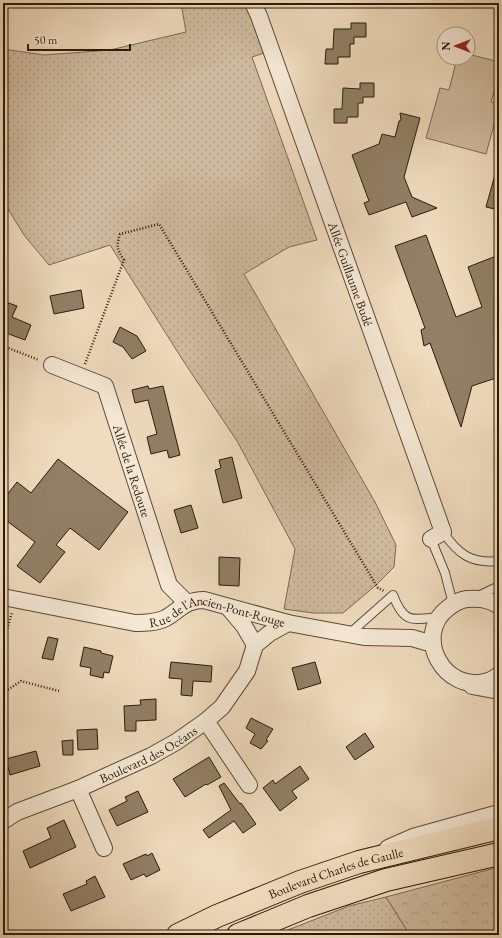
<svg xmlns="http://www.w3.org/2000/svg" width="502" height="938" font-family="'EB Garamond',serif">
	<style>
		.grass { fill: url(#grass-dots); stroke: #7d6a52 }
		.forest { fill: url(#forest-crowns); stroke: #7d6a52 }
		.garden { fill: #ceba9f; stroke: #7d6a52 }
		.building { fill: #917f66; stroke: #2c1b06 }
		.lines { fill: none; stroke-linecap: round; stroke-linejoin: round }
		.lane-casing { stroke: #5d4b34; stroke-width: 10 }
		.street-casing { stroke: #5d4b34; stroke-width: 18 }
		.primary-casing { stroke: #2c1b06; stroke-width: 24 }
		.path { stroke: #2c1b06; stroke-width: 2.5; stroke-dasharray: 1 2; stroke-linecap: butt }
		.lane { stroke: #f5e8d5; stroke-width: 8 }
		.street { stroke: #f5e8d5; stroke-width: 16 }
		.primary { stroke: #efdbbe; stroke-width: 22 }
		.labels { text-anchor: middle; dominant-baseline: central; stroke-width: 3; stroke-linejoin: round; paint-order: stroke }
		.street-label { font-size: 13px; fill: #2c1b06; stroke: #f5e8d5 }
	</style>
	<defs>
		<pattern id="grass-dots" width="8" height="8" patternUnits="userSpaceOnUse"><rect width="8" height="8" fill="#ceba9f"/><path d="M2 2h.1M6 6h.1" fill="none" stroke="#b19f87" stroke-width="1.8" stroke-linecap="round"/></pattern>
		<pattern id="forest-crowns" width="20" height="18" patternUnits="userSpaceOnUse"><rect width="20" height="18" fill="#ceba9f"/><path d="M2 6a3 3 0 1 1 6 0M12 15a3 3 0 1 1 6 0" fill="none" stroke="#b19f87"/></pattern>
	</defs>
	<rect width="100%" height="100%" fill="#efdbbe"/>
	<filter id="stains"><feTurbulence type="fractalNoise" baseFrequency=".005" numOctaves="4"/><feColorMatrix values="0 0 0 0 .2 0 0 0 0 .09 0 0 0 0 .02 0 0 0 .5 -.17"/></filter>
	<radialGradient id="worn" r=".72"><stop offset=".6" stop-color="#630" stop-opacity="0"/><stop offset="1" stop-color="#630" stop-opacity=".3"/></radialGradient>
	<path class="grass" d="M181 3H246L264 53 252 57 317 240 289 247 244 274 375 502 396 545 394 567 375 586 343 613H313L284 609 295 549 237 441 184 362 110 245 49 265 24 235 3 201V49L44 55 110 50 186 32Z
		M386 897 410 935H275L349 906Z"/>
	<path class="forest" d="M499 867V935H410L386 897Z"/>
	<path class="garden" d="M468 54 499 62V74L491 102 499 104V107L486 154 426 138 440 88 449 90 457 58H468Z"/>
	<path class="building" d="M351 23H366V37H354V44H350V57H338V64H325L326 49H333L334 29H351Z
		M360 83H374V97H363V103H358V117H347V123H334V109H342L343 88 360 89Z
		M400 113 420 118 404 177 412 197 437 208 412 217 406 202 369 215 364 203 369 201 352 155 379 144 382 134 395 137 399 121 401 120Z
		M496 171H499V210L486 207Z
		M426 235 456 317 482 307 468 267 499 255V377L472 386 461 427 430 343 424 346 421 330 425 328 395 246Z
		M81 290 84 308 54 314 50 296Z
		M3 301 17 306 12 317 31 325 25 340 6 333 3 339Z
		M120 327 137 336 146 351 132 359 123 347 113 342Z
		M148 386 149 389 163 386 180 455 169 458 167 450 151 454 147 437 157 434 148 400 135 403 132 390Z
		M232 457 242 498 223 503 215 470 221 468 219 460Z
		M58 459 128 512 99 550 70 528 56 545 65 552 40 583 17 566 35 542 3 518V500L17 482 31 493Z
		M191 505 198 528 181 533 174 510Z
		M219 557 240 558 239 586 219 585Z
		M48 637 58 639 53 660 42 658Z
		M84 647 101 651V653L113 656 109 673 104 672 103 678 90 675 91 668 80 666Z
		M171 662 212 666 211 682 193 681 192 696 181 695 182 679 169 678Z
		M315 662 321 683 298 690 292 668Z
		M156 699V720L136 721V731H125L124 706 141 705 140 700Z
		M251 718 273 729 266 740 268 741 261 749 250 743 255 734 246 728Z
		M97 729 98 749 78 750 77 730Z
		M365 733 374 747 355 760 346 747Z
		M73 740V755H63L62 741Z
		M36 751 40 766 10 775 6 759Z
		M209 757 221 777 207 785 206 784 185 797 173 779Z
		M300 766 309 779 292 791 297 798 280 811 263 788 273 780 275 784Z
		M224 783 240 804 241 803 256 824 243 833 234 821 209 838 203 830 231 810 219 786Z
		M138 791 148 812 117 826 109 810 127 801 125 797Z
		M64 820 76 847 30 868 23 851 51 838 47 828Z
		M152 853 160 870 146 877 144 874 131 880 123 864 146 854 147 856Z
		M95 876 105 897 71 911 63 894 87 884 86 881Z"/>
	<g class="lines">
		<defs>
			<path id="lane" d="M443 532C458 554 471 564 499 561
				M431 539 445 573 453 604
				M478 596 499 586
				M349 634 393 595C404 624 412 620 439 617"/>
			<g id="street">
				<path id="s1" d="M253 3 259 16 443 532 431 539"/>
				<path id="s2" d="M52 365 105 386 169 585 187 603"/>
				<path id="s3" d="M3 597 135 623C145 623 156 623 166 618 181 609 185 600 204 600L288 623 364 637 412 638 433 644"/>
				<path d="M499 606C490 599 478 598 467 599 460 600 453 604 448 608 412 636 445 695 488 681 492 680 496 677 499 675"/>
				<path d="M228 607 244 626 255 645 270 633 288 623"/>
				<path d="M472 686 499 691"/>
				<path d="M206 721 249 785"/>
				<path d="M78 789 104 848"/>
				<path id="s4" d="M3 821 17 812 78 789 151 756 176 742 206 721 222 707 247 671 255 645"/>
				<path d="M388 848 413 837 499 813"/>
			</g>
			<g id="primary">
				<path id="s5" d="M178 935 217 916 300 882 359 862 499 828"/>
				<path d="M238 935 308 906 386 880 499 854"/>
			</g>
		</defs>
		<use href="#lane" class="lane-casing"/>
		<use href="#street" class="street-casing"/>
		<use href="#primary" class="primary-casing"/>
		<path class="path" d="M3 346 39 360
			M85 364 124 260C117 249 116 247 120 234L159 224 378 588 384 591
			M3 643 12 612
			M3 693 21 681 59 691"/>
		<use href="#lane" class="lane"/>
		<use href="#street" class="street"/>
		<use href="#primary" class="primary"/>
	</g>
	<g class="labels">
		<g class="street-label">
			<text stroke="none"><textPath href="#s1" startOffset="288">Allée Guillaume Budé</textPath></text>
			<text stroke="none"><textPath href="#s2" startOffset="146">Allée de la Redoute</textPath></text>
			<text stroke="none"><textPath href="#s3" startOffset="221">Rue de l'Ancien-Pont-Rouge</textPath></text>
			<text stroke="none"><textPath href="#s4" startOffset="160">Boulevard des Océans</textPath></text>
			<text stroke="none"><textPath href="#s5" startOffset="170">Boulevard Charles de Gaulle</textPath></text>
		</g>
	</g>
	<rect width="502" height="938" fill="none" stroke="#efdbbe" stroke-width="16"/>
	<rect x="4" y="4" width="494" height="930" fill="none" stroke="#2c1b06" stroke-width="2"/>
	<rect x="8" y="8" width="486" height="922" fill="none" stroke="#2c1b06"/>
	<g transform="translate(456 46) rotate(270)"><circle r="19" fill="#f5e8d5" stroke="#a59682"/>
	<path d="M0-3L7 15L0 10L-7 15Z" fill="#8f2418"/>
	<text y="-6" font-size="11" font-weight="bold" text-anchor="middle" fill="#2c1b06">N</text>
	</g>
	<path d="M28 44v6h102v-6" fill="none" stroke="#2c1b06" stroke-width="2"/>
	<text x="34" y="44" font-size="12" fill="#2c1b06" stroke="#f5e8d5" stroke-width="3" paint-order="stroke">50 m</text>
	<rect width="100%" height="100%" filter="url(#stains)"/>
	<rect width="100%" height="100%" fill="url(#worn)"/>
</svg>
